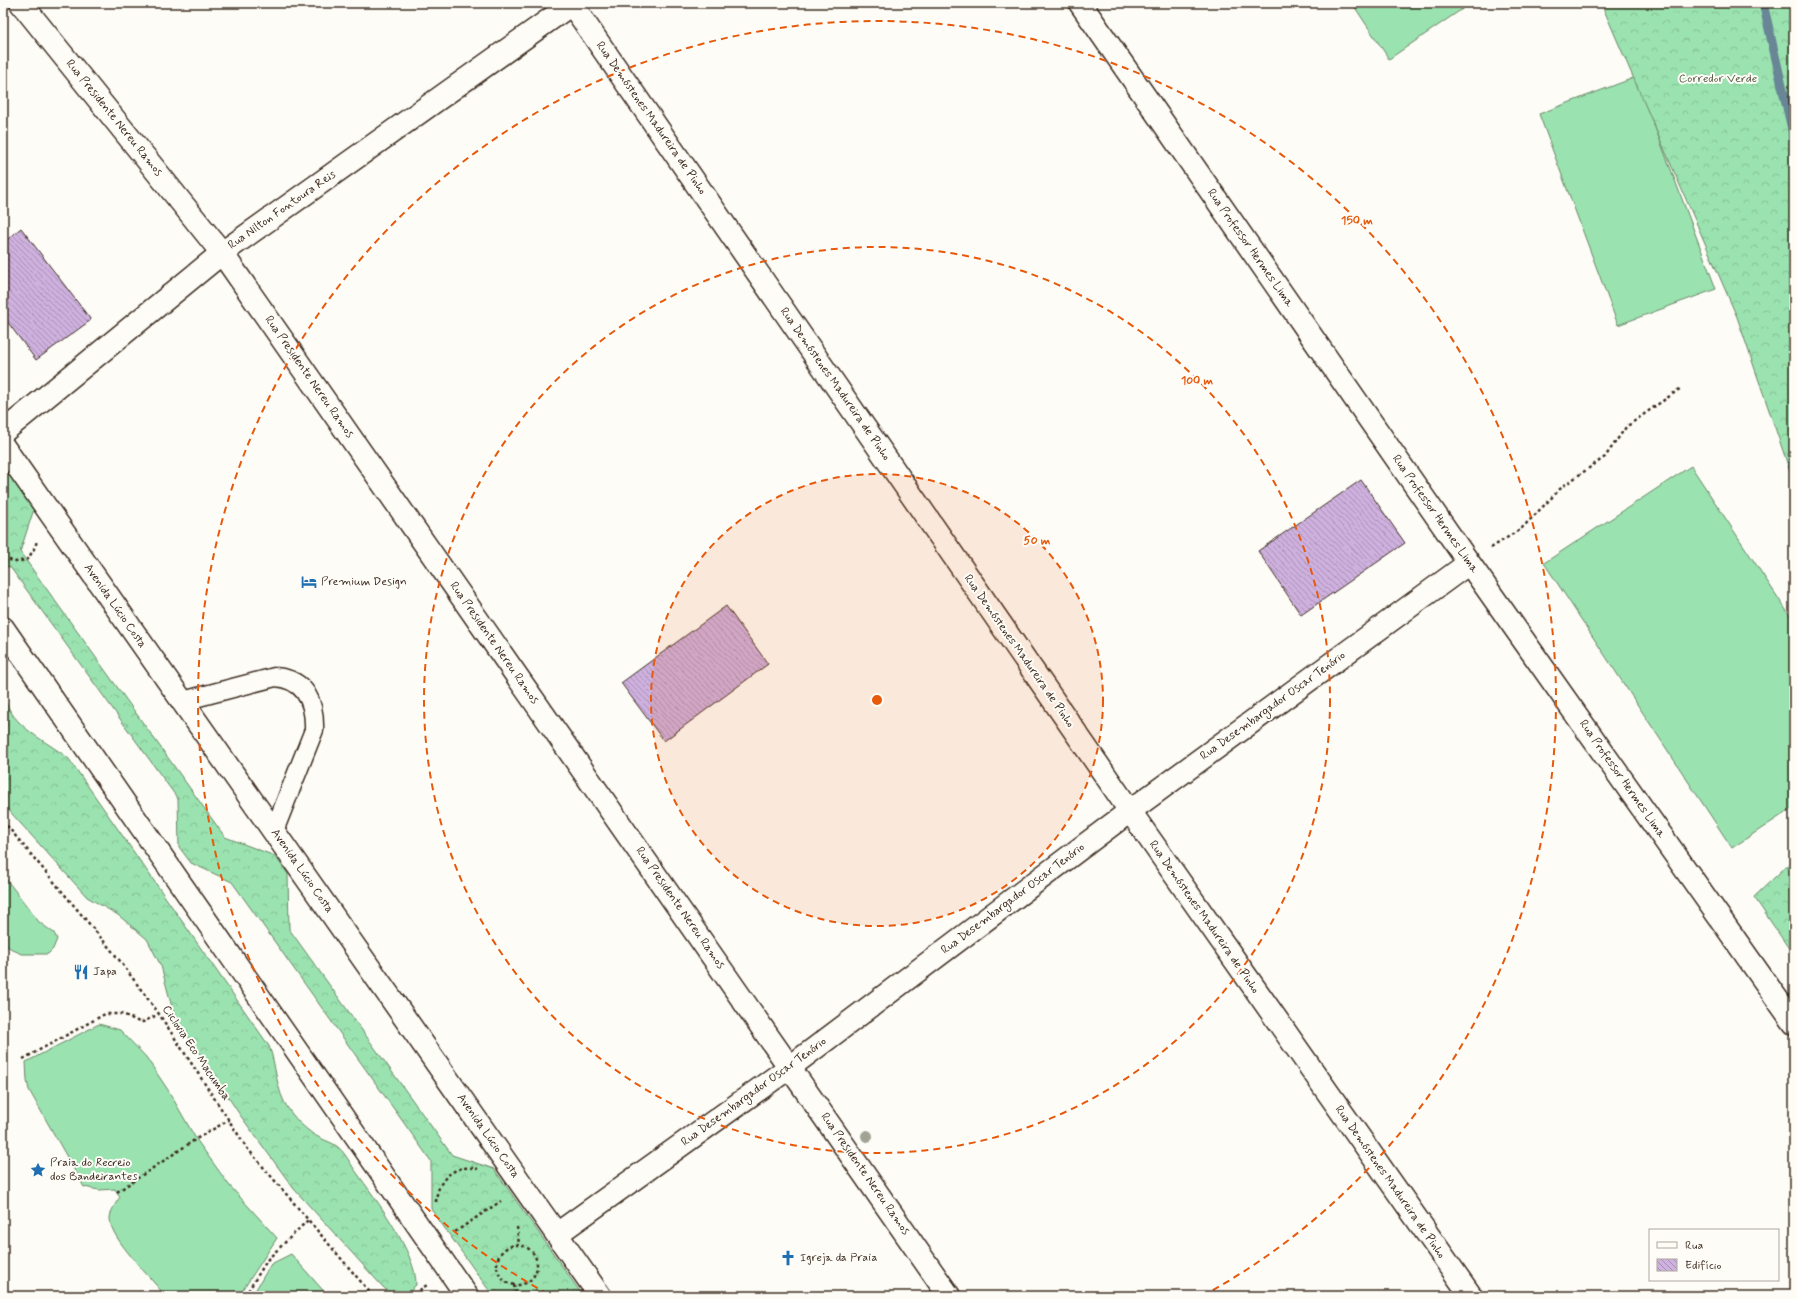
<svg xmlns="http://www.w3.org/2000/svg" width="1797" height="1299" font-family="Mynerve,sans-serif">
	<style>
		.grass { fill: #9ae2af; stroke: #6a8666 }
		.forest { fill: url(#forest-crowns); stroke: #6a8666 }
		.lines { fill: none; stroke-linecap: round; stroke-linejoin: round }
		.stream { stroke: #688696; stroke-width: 9 }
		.building { fill: url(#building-back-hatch); stroke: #3b2a1e }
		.lane-casing { stroke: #3b2a1e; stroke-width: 21 }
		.street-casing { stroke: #3b2a1e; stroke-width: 25 }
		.secondary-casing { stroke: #3b2a1e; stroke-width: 25 }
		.path { stroke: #3b2a1e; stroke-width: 2.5; stroke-dasharray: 3 3; stroke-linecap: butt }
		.lane { stroke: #fdfcf7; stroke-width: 18 }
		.street { stroke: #fdfcf7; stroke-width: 22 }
		.secondary { stroke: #fdfcf7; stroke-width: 22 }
		.tree { fill: #a0a293 }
		.ring { fill: none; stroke: #e8590c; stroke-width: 2; stroke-dasharray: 7 5 }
		.labels { text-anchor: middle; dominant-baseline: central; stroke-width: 4; stroke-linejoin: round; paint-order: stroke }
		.park-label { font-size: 12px; fill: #535842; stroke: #fdfcf7 }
		.street-label { font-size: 12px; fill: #3b2a1e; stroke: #fdfcf7 }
		.poi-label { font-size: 12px; fill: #3b2a1e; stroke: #fdfcf7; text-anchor: start }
		.centre { fill: #e8590c; stroke: #fdfcf7; stroke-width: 2 }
		.ring-label { font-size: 12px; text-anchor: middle; font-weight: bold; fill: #e8590c; stroke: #fdfcf7; stroke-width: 4; stroke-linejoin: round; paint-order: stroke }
	</style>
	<defs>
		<pattern id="forest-crowns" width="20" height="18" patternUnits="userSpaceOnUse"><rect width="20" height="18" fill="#9ae2af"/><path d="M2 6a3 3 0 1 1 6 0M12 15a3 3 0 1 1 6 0" fill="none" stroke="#86c296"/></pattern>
		<pattern id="building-back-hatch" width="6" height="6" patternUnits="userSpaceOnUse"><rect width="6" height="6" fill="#ceb1de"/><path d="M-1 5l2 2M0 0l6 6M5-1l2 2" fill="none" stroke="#a890b3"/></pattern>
	</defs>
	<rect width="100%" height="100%" fill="#fdfcf7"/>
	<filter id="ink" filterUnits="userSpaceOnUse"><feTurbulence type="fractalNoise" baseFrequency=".025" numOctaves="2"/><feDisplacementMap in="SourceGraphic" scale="8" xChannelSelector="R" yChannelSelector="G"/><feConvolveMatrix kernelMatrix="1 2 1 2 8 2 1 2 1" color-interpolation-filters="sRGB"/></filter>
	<g filter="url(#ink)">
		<path class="grass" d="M1352 3H1471L1389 59Z
			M1636 77 1716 289 1618 325 1539 114Z
			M1691 466 1794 622V807L1732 848 1544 563Z
			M3 875 39 922 54 933 57 939 53 949 48 954H21L3 944Z
			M99 1024 120 1030 146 1057 168 1090 196 1139 229 1185 277 1238 239 1296H165C152 1278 110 1239 110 1219 110 1211 116 1203 120 1197L115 1189 99 1190 84 1187 29 1090 27 1081 26 1062Z
			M291 1254 328 1296H252L271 1264Z"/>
		<path class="forest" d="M1601 3H1794V483L1737 317Z
			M3 467 34 509 20 552 225 837 275 856 288 874 289 929 452 1155 494 1169 583 1296H493L431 1209V1161L232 882 191 863 179 847 178 799 10 567 3 566Z
			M3 695C13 729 45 739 69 759L269 1046C277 1067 275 1090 289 1110 297 1121 308 1132 320 1138 326 1141 334 1143 339 1148 346 1154 351 1165 357 1173 375 1198 417 1254 416 1285 413 1287 410 1293 406 1295 397 1299 388 1292 382 1286L294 1189 240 1115 174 1015 161 966 147 939 118 915 87 897 3 804Z
			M1794 859V956L1754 897Z"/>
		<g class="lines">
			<path class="stream" d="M1763 3 1794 138"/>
		</g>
		<path class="building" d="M21 228 91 320 36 360 3 316V243Z
			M1361 480 1405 543 1301 615 1258 551Z
			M726 606 768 664 664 741 621 683Z"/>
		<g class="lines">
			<defs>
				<path id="lane" d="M183 701 275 677C306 679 315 703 314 730L274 831"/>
				<path id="street" d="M21 3 222 253 949 1296
					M571 3 1130 811 1471 1296
					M1080 3 1469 563 1794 1023
					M3 432 222 253 573 3
					M557 1234 790 1067 1130 811 1469 563"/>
				<path id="secondary" d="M3 446 600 1296
					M3 628 467 1296"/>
			</defs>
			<use href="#lane" class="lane-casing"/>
			<use href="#street" class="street-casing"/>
			<use href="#secondary" class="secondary-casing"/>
			<path class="path" d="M1491 548 1522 528 1563 486 1605 457 1626 427 1681 388
				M3 558 16 562 28 559 35 547 37 541
				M3 821 117 957 159 1014 247 1148 373 1296
				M23 1059 105 1014H123L139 1022H143L159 1014
				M117 1192 196 1139 229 1120
				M436 1202C437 1179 455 1163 478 1169
				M517 1227 519 1245
				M455 1232 501 1201
				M497 1265a20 20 0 1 1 40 0a20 20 0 1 1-40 0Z
				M514 1285 516 1296
				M245 1296 268 1259 308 1220
				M419 1296 418 1293 421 1289 427 1285"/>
			<use href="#lane" class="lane"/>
			<use href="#street" class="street"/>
			<use href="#secondary" class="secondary"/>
		</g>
		<circle class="tree" cx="867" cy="1136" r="6"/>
	</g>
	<circle cx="877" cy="700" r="226" fill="#e8590c" fill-opacity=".12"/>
	<g class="ring">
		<circle cx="877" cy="700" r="226"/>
		<circle cx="877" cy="700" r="453"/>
		<path d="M548 1294A679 679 0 1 1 1206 1294"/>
	</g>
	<defs>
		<symbol id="hotel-bare" viewBox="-9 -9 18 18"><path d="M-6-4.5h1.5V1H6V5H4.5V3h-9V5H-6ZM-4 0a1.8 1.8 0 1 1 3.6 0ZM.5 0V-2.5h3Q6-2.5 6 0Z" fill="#1f6fb2" stroke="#fdfcf7" stroke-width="2.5" paint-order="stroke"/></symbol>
		<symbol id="restaurant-bare" viewBox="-9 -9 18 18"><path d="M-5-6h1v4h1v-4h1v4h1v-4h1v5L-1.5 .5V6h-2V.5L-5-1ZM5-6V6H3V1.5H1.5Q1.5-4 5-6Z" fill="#1f6fb2" stroke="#fdfcf7" stroke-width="2.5" paint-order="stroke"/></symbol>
		<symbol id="sight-bare" viewBox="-9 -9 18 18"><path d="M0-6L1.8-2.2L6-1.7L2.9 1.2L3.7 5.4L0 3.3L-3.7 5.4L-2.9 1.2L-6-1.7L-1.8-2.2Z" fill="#1f6fb2" stroke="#fdfcf7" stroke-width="2.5" paint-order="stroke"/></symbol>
		<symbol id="church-bare" viewBox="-9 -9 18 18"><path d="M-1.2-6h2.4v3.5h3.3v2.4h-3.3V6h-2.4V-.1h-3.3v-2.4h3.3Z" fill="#1f6fb2" stroke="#fdfcf7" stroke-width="2.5" paint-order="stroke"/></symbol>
	</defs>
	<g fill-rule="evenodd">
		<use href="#hotel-bare" x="298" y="571" width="22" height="22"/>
		<use href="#restaurant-bare" x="70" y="961" width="22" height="22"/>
		<use href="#sight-bare" x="27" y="1159" width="22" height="22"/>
		<use href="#church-bare" x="777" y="1247" width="22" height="22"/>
	</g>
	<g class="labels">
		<g class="park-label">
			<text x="1718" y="79">Corredor Verde</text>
		</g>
		<g class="street-label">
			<text transform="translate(114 118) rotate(51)">Rua Presidente Nereu Ramos</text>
			<text transform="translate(651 118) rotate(55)">Rua Demóstenes Madureira de Pinho</text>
			<text transform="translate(282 210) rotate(-35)">Rua Nilton Fontoura Reis</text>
			<text transform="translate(1250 248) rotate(55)">Rua Professor Hermes Lima</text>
			<text transform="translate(309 377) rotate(55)">Rua Presidente Nereu Ramos</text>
			<text transform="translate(835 384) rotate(55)">Rua Demóstenes Madureira de Pinho</text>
			<text transform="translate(1435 514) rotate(55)">Rua Professor Hermes Lima</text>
			<text transform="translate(115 606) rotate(55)">Avenida Lúcio Costa</text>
			<text transform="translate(494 643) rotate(55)">Rua Presidente Nereu Ramos</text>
			<text transform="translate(1019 651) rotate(55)">Rua Demóstenes Madureira de Pinho</text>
			<text transform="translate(1273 706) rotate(-36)">Rua Desembargador Oscar Tenório</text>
			<text transform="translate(1622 779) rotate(55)">Rua Professor Hermes Lima</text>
			<text transform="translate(302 871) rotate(55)">Avenida Lúcio Costa</text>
			<text transform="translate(1013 899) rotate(-37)">Rua Desembargador Oscar Tenório</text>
			<text transform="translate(680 908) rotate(55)">Rua Presidente Nereu Ramos</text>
			<text transform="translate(1204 917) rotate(55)">Rua Demóstenes Madureira de Pinho</text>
			<text transform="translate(196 1053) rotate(56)">Ciclovia Eco Macumba</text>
			<text transform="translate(754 1092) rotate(-36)">Rua Desembargador Oscar Tenório</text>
			<text transform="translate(488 1136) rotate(55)">Avenida Lúcio Costa</text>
			<text transform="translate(865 1174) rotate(55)">Rua Presidente Nereu Ramos</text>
			<text transform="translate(1390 1182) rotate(55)">Rua Demóstenes Madureira de Pinho</text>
		</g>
		<g class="poi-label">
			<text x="321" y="582">Premium Design</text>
			<text x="93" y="972">Japa</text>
			<text x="50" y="1163">Praia do Recreio<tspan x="50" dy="14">dos Bandeirantes</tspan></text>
			<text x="800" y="1258">Igreja da Praia</text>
		</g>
	</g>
	<circle cx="877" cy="700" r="6" class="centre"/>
	<g class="ring-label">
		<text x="1357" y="224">150 m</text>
		<text x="1197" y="384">100 m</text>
		<text x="1037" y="544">50 m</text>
	</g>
	<rect width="1797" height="1299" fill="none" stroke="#fdfcf7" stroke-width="16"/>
	<rect x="8" y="8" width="1781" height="1283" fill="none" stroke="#3b2a1e" stroke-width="1.5" filter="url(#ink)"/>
	<rect x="1649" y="1229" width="130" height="52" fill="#fdfcf7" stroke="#afa8a0"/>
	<rect x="1657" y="1242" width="20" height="6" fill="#fdfcf7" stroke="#afa8a0"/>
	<text x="1685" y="1249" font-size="12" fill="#3b2a1e">Rua</text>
	<rect x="1657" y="1259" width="20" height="12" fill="url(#building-back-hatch)" stroke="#afa8a0"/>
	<text x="1685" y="1269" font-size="12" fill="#3b2a1e">Edifício</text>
</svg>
